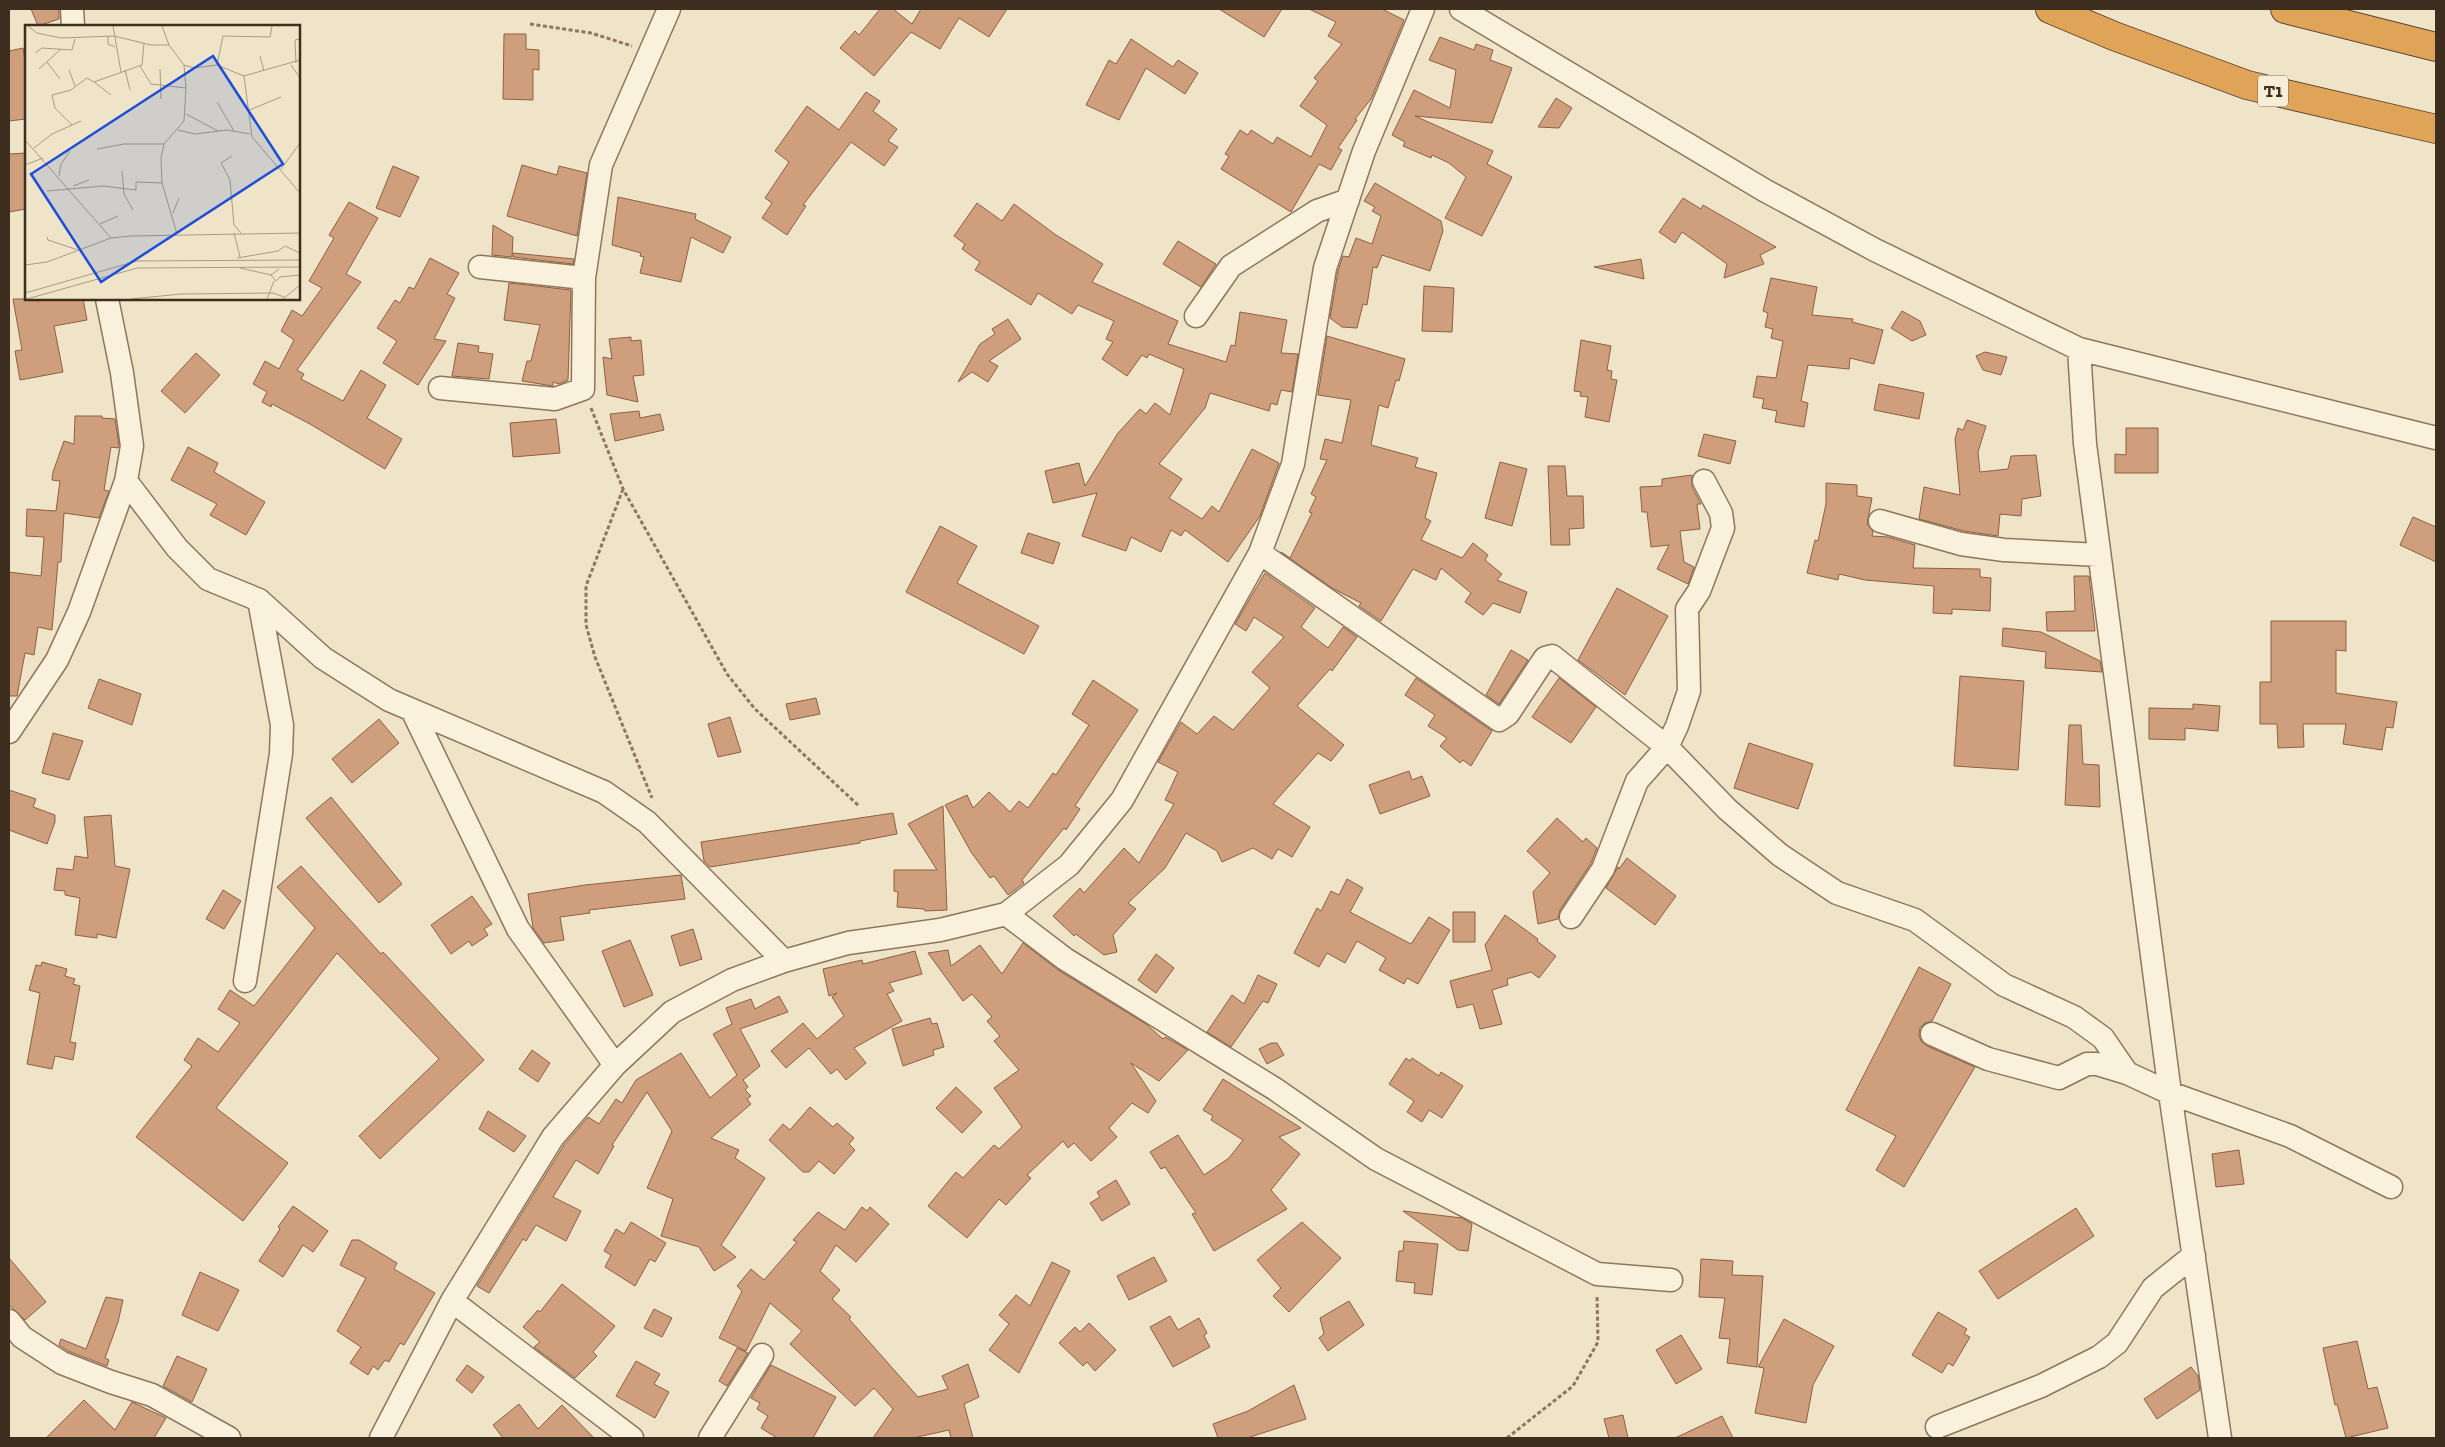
<svg xmlns="http://www.w3.org/2000/svg" width="2445" height="1447" font-family="'Zilla Slab',serif">
	<style>
		.building { fill: #cf9f7d; stroke: #8d5f41 }
		.lines { fill: none; stroke-linecap: round; stroke-linejoin: round }
		.street-casing { stroke: #8d765c; stroke-width: 25 }
		.highway-casing { stroke: #5b4430; stroke-width: 30 }
		.path { stroke: #8d765c; stroke-width: 3; stroke-dasharray: 4 2.5; stroke-linecap: butt }
		.street { stroke: #faf1dc; stroke-width: 22 }
		.highway { stroke: #e0a458; stroke-width: 28 }
		.labels { text-anchor: middle; dominant-baseline: central; stroke-width: 4; stroke-linejoin: round; paint-order: stroke }
		.shield { fill: #f7eed8; stroke: #756857; stroke-width: 1 }
		.shield-label { font-size: 18px; font-weight: bold; fill: #3d2e20 }
		.inset-road { fill: none; stroke: #a89b85; stroke-width: 1 }
		.view { fill: #1d4ed8; fill-opacity: 0.15; stroke: #1d4ed8; stroke-width: 2.5 }
		.inset-edge { fill: none; stroke: #3d2e20; stroke-width: 2.5 }
	</style>
	<rect width="100%" height="100%" fill="#f0e4c8"/>
	<path class="building" d="M31 9H59V19L38 26Z
		M880 9H893L912 24 921 9H1007L989 37 959 18 940 49 911 32 874 76 840 48 855 31 859 35Z
		M1219 9H1282L1264 37Z
		M1309 9H1382L1404 20 1371 99 1355 119 1357 120 1338 148 1342 150 1331 170 1319 164 1291 212 1221 169 1229 156 1225 154 1240 130 1248 135 1251 130 1273 144 1277 137 1311 157 1327 125 1300 106 1318 81 1314 78 1342 44 1328 36 1336 22Z
		M504 34H526V49L539 50V70L533 69V100L503 99Z
		M1440 37 1474 50 1476 44 1493 50 1490 60 1512 68 1492 123 1415 116 1493 151 1487 164 1512 177 1482 236 1445 218 1466 177 1449 163 1432 155 1431 158 1403 146 1405 142 1392 135 1414 90 1450 108 1456 70 1429 60Z
		M1131 39 1173 67 1178 60 1198 73 1185 94 1146 68 1119 120 1086 105 1109 60 1116 64Z
		M23 48 26 66V119L9 121V51Z
		M866 92 880 101 873 111 897 129 888 141 898 147 884 166 851 142 803 205 806 206 787 235 762 218 772 203 765 198 789 162 775 151 807 106 839 130Z
		M1556 98 1572 108 1559 128 1538 127Z
		M26 153V209L9 212V154Z
		M522 165 557 175 559 166 587 173 577 236 507 216Z
		M393 166 419 177 400 217 376 208Z
		M1375 183 1441 221 1443 231 1430 271 1382 255 1377 268 1373 267 1367 305 1363 304 1357 328 1342 327 1330 318 1338 271 1343 256 1349 257 1356 238 1372 244 1381 216 1372 211 1375 207 1364 201Z
		M618 197 696 214 695 219 731 237 723 253 691 237 681 282 640 273 644 257 640 256 641 253 612 245Z
		M1683 198 1701 209 1703 205 1776 247 1760 255 1764 264 1724 278 1727 264 1682 232 1675 243 1659 232Z
		M349 202 378 218 346 274 361 282 297 370 304 374 301 379 343 401 361 370 386 385 367 418 402 439 385 469 310 424 272 404 271 407 262 402 267 392 253 384 265 361 279 369 294 340 281 331 292 310 302 316 322 288 309 281 334 238 329 235Z
		M977 203 1002 221 1014 204 1056 235 1103 264 1092 282 1178 321 1168 344 1226 362 1231 345 1235 346 1240 312 1287 320 1281 353 1298 354 1292 392 1281 390 1277 405 1271 403 1269 411 1210 393 1205 408 1159 464 1182 479 1169 498 1202 519 1212 506 1219 512 1252 449 1279 463 1260 516 1228 562 1185 530 1181 536 1171 530 1161 552 1131 537 1126 551 1082 536 1097 493 1053 503 1045 471 1079 463 1085 486 1118 433 1140 409 1146 414 1155 403 1170 415 1184 369 1149 354 1147 358 1142 355 1127 376 1102 359 1113 342 1106 339 1114 321 1078 305 1072 314 1038 293 1031 305 975 270 980 262 962 249 965 244 954 236Z
		M493 225 513 237 512 257 492 255Z
		M1178 241 1216 264 1201 287 1163 264Z
		M513 253 574 259 573 264 513 257Z
		M430 258 459 273 447 294 455 298 434 339 446 341 418 385 383 363 397 341 377 328 395 300 400 303 409 287 414 289Z
		M1641 259 1644 279 1594 267Z
		M1771 278 1817 287 1812 315 1853 319 1852 322 1883 330 1874 364 1850 358 1849 369 1808 365 1801 401 1808 403 1804 427 1775 422 1777 411 1762 408 1764 399 1753 397 1757 376 1776 378 1783 341 1771 338 1773 329 1765 327 1768 313 1763 311Z
		M509 283 571 290 568 380 559 384 553 382V386L522 381 527 361H531L540 325 504 320Z
		M1424 286 1454 288 1452 332 1422 331Z
		M13 299H36L37 301 51 299H83L87 320 54 326 63 372 20 380 15 351 22 350Z
		M1902 311 1920 321 1926 335 1912 341 1891 328Z
		M1008 319 1021 339 989 361 998 366 988 382 972 372 958 382 980 344 995 334 992 329Z
		M1327 336 1405 359 1399 381 1396 380 1388 408 1379 405 1371 445 1418 458 1415 467 1437 473 1425 518 1431 521 1421 540 1462 558 1473 543 1488 555 1485 560 1502 574 1497 580 1527 592 1520 613 1493 603 1483 615 1465 602 1471 593 1441 568 1436 580 1413 569 1381 621 1359 606 1361 603 1332 588 1281 552 1290 558 1312 513 1309 512 1316 497 1311 494 1327 460 1320 459 1325 439 1342 443 1351 400 1318 395Z
		M631 337V341L641 340 644 375 633 376 638 402 607 395 603 357 612 359 609 339Z
		M1581 340 1611 346 1607 370 1612 371 1611 379 1617 380 1609 422 1585 417 1588 397 1580 396 1581 392 1574 391Z
		M458 343 479 346 478 352 493 354 489 379 452 376Z
		M1985 352 2007 357 2001 375 1983 370 1976 356Z
		M196 353 220 375 185 413 161 391Z
		M1879 384 1924 393 1919 419 1874 410Z
		M639 411 640 418 660 414 664 430 615 441 610 414Z
		M75 416H102V418L115 419 119 446 118 448 111 447 104 490 109 491 99 518 64 513 61 562H58L52 630 38 627 34 655 25 653 17 696H9V572L41 576 44 537 26 536 27 509 56 511 60 481 52 480 53 472 64 441 74 444Z
		M556 419 560 453 513 457 510 423Z
		M1967 420 1986 426 1978 452 1980 472 2008 469 2011 456 2036 455 2041 496 2022 499 2021 516 2000 514 1998 536 1964 531 1919 519 1924 487 1960 495 1955 439 1958 428 1963 430Z
		M2126 428H2158V473H2115V454L2126 455Z
		M1704 434 1736 441 1730 464 1698 456Z
		M188 447 218 463 214 472 265 502 246 535 210 515 217 504 171 480Z
		M1500 462 1527 469 1512 526 1485 518Z
		M1548 466H1565L1567 496H1583L1584 528 1569 529 1570 545H1551Z
		M1692 475V487L1701 504H1697L1700 529 1680 531 1684 562 1694 567 1688 584 1657 569 1669 545 1651 547 1647 512H1642L1640 487 1662 486V479Z
		M1826 483 1857 485V496L1872 498 1867 524 1873 531 1872 536 1888 537 1915 545 1913 568 1980 569V577L1991 578 1990 611 1952 609V614L1933 613 1934 586 1865 580 1839 574 1838 580 1807 573 1815 540 1818 541 1826 504Z
		M2413 517 2436 527V562L2400 545Z
		M940 526 977 546 957 583 1039 626 1024 654 906 592Z
		M1028 533 1060 543 1053 564 1021 553Z
		M1265 573 1315 608 1301 627 1328 648 1343 627 1357 637 1332 671 1330 669 1297 706 1344 745 1331 761 1318 753 1273 804 1310 827 1292 857 1278 849 1272 859 1253 848 1222 862 1217 851 1186 833 1165 868 1128 903 1136 909 1113 935 1117 952 1104 955 1076 934 1074 936 1053 916 1080 888 1084 893 1124 848 1139 863 1174 804 1165 800 1178 772 1158 762 1181 722 1197 734 1214 716 1233 730 1270 688 1252 672 1284 637 1254 617 1246 631 1235 624Z
		M2074 576H2089L2095 631H2047L2046 612 2075 611Z
		M1617 588 1668 616 1625 695 1578 660Z
		M2271 621H2346V651L2336 650V693L2397 702 2393 728 2386 727 2382 750 2343 744 2346 724H2303L2304 747 2278 748 2277 724H2260V682H2271Z
		M2003 628 2041 632 2100 661 2102 672 2045 668 2046 652 2002 646Z
		M1511 650 1528 660 1499 704 1486 695Z
		M1960 676 2024 681 2018 770 1954 766Z
		M1416 678 1492 731 1471 766 1463 760 1460 763 1440 746 1447 738 1428 726 1435 715 1405 695Z
		M1559 678 1596 707 1571 743 1532 717Z
		M99 679 141 694 132 725 88 708Z
		M1093 680 1138 710 1075 806 1080 809 1066 830 1064 828 1022 880 1024 883 1008 895 994 876 990 878 971 852 945 805 967 795 973 808 989 792 1010 812 1019 801 1028 808 1053 773 1056 775 1089 725 1072 714Z
		M816 698 820 714 790 720 786 704Z
		M2193 704 2220 706 2218 731 2185 728V740L2149 739V708L2193 709Z
		M730 717 741 752 718 757 708 724Z
		M379 719 399 743 352 783 332 759Z
		M2069 725H2081L2083 764 2099 765 2100 807 2065 805Z
		M53 733 83 741 69 780 42 773Z
		M1749 743 1813 764 1798 809 1734 788Z
		M1409 771 1412 780 1422 776 1430 796 1380 814 1369 785Z
		M9 790 36 799 33 807 55 815V822L47 844 9 830Z
		M331 797 402 884 379 903 306 818Z
		M943 806 947 910 925 911 924 909 897 907 898 892 894 891V870H937L908 824Z
		M893 813 897 834 860 841V843L710 867 704 861 701 842Z
		M111 815 115 866 130 869 116 938 97 934V938L75 935 80 898 65 895V891L54 890 57 868 73 870 75 856 88 858 84 817Z
		M1557 818 1583 842 1586 838 1597 848 1591 863 1560 910 1558 919 1538 924 1533 892 1550 873 1527 851Z
		M1627 858 1676 896 1655 925 1606 888 1618 867 1619 869Z
		M301 866 381 954 383 952 484 1060 380 1159 359 1136 439 1059 337 953 216 1108 288 1163 243 1221 136 1137 192 1066 184 1060 198 1038 218 1052 240 1023 218 1009 230 990 254 1006 315 928 277 887Z
		M681 875 685 899 589 910 590 913 560 917 564 940 544 943 533 928 528 894 585 885Z
		M1347 879 1363 888 1350 912 1411 944 1429 917 1450 930 1418 984 1407 978 1404 984 1379 970 1386 958 1357 941 1345 963 1327 953 1319 967 1294 953 1317 908 1321 911 1331 891 1339 895Z
		M223 890 241 901 224 929 206 919Z
		M472 896 492 924 484 929 488 935 472 946 469 941 451 954 431 925Z
		M1453 912H1475V942H1453Z
		M1505 915 1538 939 1537 941 1556 956 1539 978 1531 972 1507 979 1508 985 1492 990 1502 1024 1480 1029 1473 1004 1457 1008 1450 981 1492 970 1485 945Z
		M693 929 702 959 680 966 671 936Z
		M630 940 653 995 624 1007 602 951Z
		M1023 943 1058 970 1146 1024 1163 1039 1165 1037 1188 1050 1159 1081 1131 1063 1156 1101 1148 1113 1132 1103 1109 1128 1117 1137 1091 1161 1074 1143 1068 1148 1063 1141 1027 1175 1031 1178 1006 1205 999 1199 967 1238 928 1206 956 1172 963 1178 994 1145 999 1149 1022 1127 994 1088 1019 1070 994 1041 1000 1036 987 1021 992 1017 972 994 963 1001 928 953 948 950 951 966 980 945 1002 974Z
		M915 951 922 974 889 983 894 991 887 994 902 1021 854 1048 866 1063 846 1080 837 1069 831 1074 809 1048 786 1068 771 1051 803 1023 817 1039 844 1016 832 997 837 993 829 996 823 969 862 960 863 964Z
		M1156 954 1174 968 1156 993 1138 980Z
		M42 962 67 969 65 976 75 979 73 984 80 986 70 1042 76 1043 73 1060 55 1056 52 1069 27 1064 40 993 29 990 36 965 41 966Z
		M1919 967 1951 984 1932 1021 1925 1023 1920 1028 1919 1035 1921 1041 1927 1046 1975 1067 1904 1187 1876 1170 1896 1136 1846 1110Z
		M1258 975 1277 984 1268 1003 1263 1001 1231 1047 1207 1032 1232 995 1244 1004Z
		M779 996 788 1012 740 1029 760 1066 743 1080 748 1087 745 1090 751 1096 747 1099 751 1104 711 1138 739 1150 735 1158 765 1178 721 1245 736 1257 714 1271 699 1247 661 1236 673 1199 647 1188 672 1131 647 1092 612 1145 614 1146 598 1174 576 1160 553 1197 581 1211 566 1241 536 1225 526 1241 523 1239 489 1293 477 1286 564 1145 588 1117 599 1124 616 1099 622 1103 636 1080 681 1053 710 1098 737 1075 713 1034 732 1024 726 1008 751 999 755 1009Z
		M930 1018 932 1024 937 1023 944 1047 933 1050 934 1055 903 1066 892 1029Z
		M1271 1043H1277L1284 1055 1267 1064 1259 1049Z
		M532 1050 550 1063 538 1082 519 1069Z
		M1406 1058 1410 1061 1412 1058 1439 1076 1441 1072 1463 1086 1442 1118 1429 1110 1422 1122 1407 1112 1414 1101 1389 1084Z
		M1223 1079 1301 1128 1279 1137 1300 1154 1271 1190 1287 1209 1214 1251 1192 1214 1196 1213 1165 1167 1161 1169 1150 1152 1178 1135 1204 1175 1229 1158 1243 1140 1211 1120 1213 1116 1203 1110Z
		M956 1087 982 1112 962 1133 936 1108Z
		M810 1107 833 1127 837 1123 854 1138 849 1144 855 1150 834 1174 819 1161 809 1172H803L769 1140 783 1124 790 1130Z
		M488 1111 526 1136 514 1152 479 1129Z
		M2239 1150 2244 1184 2216 1187 2212 1154Z
		M1116 1180 1130 1204 1102 1221 1090 1203 1100 1197 1097 1192Z
		M293 1206 328 1231 313 1252 303 1245 283 1277 259 1261 280 1229 278 1227Z
		M862 1207 867 1211 870 1207 889 1224 856 1262 836 1245 820 1271 840 1290 832 1299 851 1317 849 1319 918 1397 948 1389 942 1376 968 1364 979 1397 964 1404 973 1438H951L949 1430 913 1438H873L893 1409 874 1388 855 1406 790 1344 802 1331 770 1303 746 1351 719 1338 742 1291 737 1286 751 1269 764 1280 797 1242 793 1240 818 1212 845 1230Z
		M2076 1208 2094 1236 1998 1299 1979 1271Z
		M1403 1211 1462 1218 1472 1224 1468 1251 1458 1250Z
		M631 1222 666 1243 655 1262 650 1259 635 1286 605 1267 611 1255 604 1251 616 1229 624 1234Z
		M1302 1222 1341 1258 1289 1312 1273 1296 1281 1288 1257 1260Z
		M352 1240H359L397 1263 394 1269 435 1293 404 1345 400 1343 389 1362 385 1360 378 1370 373 1366 368 1375 350 1363 361 1347 337 1331 366 1278 340 1265Z
		M1404 1241 1438 1244 1432 1295 1414 1293 1415 1283 1396 1281 1399 1251H1403Z
		M1154 1257 1167 1281 1129 1300 1117 1276Z
		M9 1258 46 1302 25 1320 9 1305Z
		M1701 1259 1733 1261 1732 1275 1763 1276 1757 1367 1727 1363 1730 1339 1719 1338 1725 1298 1699 1297Z
		M1052 1262 1070 1271 1019 1373 989 1350 1009 1324 999 1315 1016 1295 1030 1306Z
		M200 1272 239 1290 218 1331 182 1315Z
		M562 1284 615 1326 593 1352 597 1356 575 1378 534 1347 540 1342 523 1327 538 1310 540 1312Z
		M106 1297 123 1300 118 1322 105 1358 109 1360 107 1366 68 1351 59 1345 61 1339 86 1349Z
		M1349 1301 1364 1325 1328 1351 1319 1338 1324 1334 1320 1318Z
		M654 1309 672 1318 662 1337 644 1328Z
		M1938 1312 1967 1329 1964 1334 1970 1337 1953 1366 1948 1363 1942 1373 1912 1355Z
		M1170 1316 1178 1330 1199 1318 1207 1333 1204 1336 1210 1347 1173 1367 1150 1327Z
		M1784 1319 1834 1346 1813 1385 1806 1423 1755 1413 1764 1368 1758 1367Z
		M1089 1323 1116 1350 1095 1371 1087 1362 1083 1366 1059 1343 1075 1327 1080 1332Z
		M1681 1335 1702 1369 1676 1384 1656 1350Z
		M2357 1341 2368 1389 2377 1387 2388 1428 2346 1438 2337 1404 2335 1405 2323 1348Z
		M737 1348 748 1353 727 1386 719 1381Z
		M177 1356 207 1369 192 1402 163 1386Z
		M636 1361 660 1374 654 1384 669 1392 655 1418 616 1396Z
		M467 1365 484 1377 472 1393 456 1380Z
		M771 1365 836 1397 813 1438H777L761 1428 768 1416 757 1409 760 1403 751 1398Z
		M2191 1367 2198 1376 2200 1390 2157 1419 2144 1399Z
		M1294 1385 1306 1419 1247 1438H1218L1213 1424 1248 1411Z
		M84 1400 115 1430 132 1402 166 1418 154 1438H46Z
		M519 1404 538 1429 562 1405 594 1438H503L493 1425Z
		M1623 1415 1628 1438H1609L1604 1419Z
		M1722 1416 1733 1438H1675Z"/>
	<g class="lines">
		<defs>
			<path id="street" d="M72 9 73 26
				M1461 9 1764 190 1875 250 2079 349 2436 438
				M480 267 584 278
				M1196 316 1231 266 1317 211 1348 200
				M2079 349 2085 444 2170 1093 2220 1438
				M440 388 555 399 583 389 584 278 601 165 669 9
				M126 481 177 548 208 579 259 600 323 658 389 700 604 792 647 822 784 961
				M1880 521 1961 544 2004 550 2099 555
				M1260 553 1499 720 1508 714 1545 658 1552 656 1667 747 1727 809 1780 855 1837 893 1915 920 2004 985 2074 1017 2103 1038 2127 1073 2170 1093 2290 1136 2391 1187
				M412 710 518 929 615 1065
				M9 732 57 660 79 612 126 481 132 446 122 373 107 299
				M1006 914 1065 959 1275 1089 1376 1159 1597 1274 1671 1280
				M1571 917 1603 869 1637 781 1667 747 1677 726 1689 691 1687 609 1699 591 1723 528 1721 513 1704 481
				M245 981 281 754 282 725 259 600
				M1932 1034 1988 1059 2059 1078 2087 1064H2097L2127 1073
				M452 1301 632 1438
				M9 1321 22 1337 62 1363 111 1382 152 1395 229 1438
				M1937 1427 2041 1386 2099 1357 2117 1343 2153 1288 2194 1255
				M381 1438 452 1301 553 1137 615 1065 672 1012 732 980 784 961 848 943 940 930 1006 914 1069 865 1122 800 1260 553 1293 464 1325 268 1364 151 1423 9
				M710 1438 762 1355"/>
			<path id="highway" d="M2050 9 2114 36 2247 85 2436 129
				M2285 9 2436 47"/>
		</defs>
		<use href="#street" class="street-casing"/>
		<use href="#highway" class="highway-casing"/>
		<path class="path" d="M530 24 591 33 632 46
			M591 408 623 489 727 674 755 709 859 806
			M623 489 586 586V625L595 657 652 798
			M1507 1438 1573 1386 1598 1342 1597 1295"/>
		<use href="#street" class="street"/>
		<use href="#highway" class="highway"/>
	</g>
	<g class="labels">
		<rect class="shield" x="2258" y="75.5" width="30" height="31" rx="4"/>
		<g class="shield-label">
			<text x="2273" y="91">T1</text>
		</g>
	</g>
	<g transform="translate(25 25)">
		<rect width="275" height="275" fill="#f0e4c8"/>
		<path class="inset-road" d="M3 1 12 8 36 13 89 11 126 20H144M88 1 96 47M137 1 144 20 159 40 161 63 159 96 139 119 136 133 137 158 152 209M83 11V19L90 22M10 28 17 23 47 25 50 14M235 31 239 46M22 37 35 54M271 38 270 15 275 14M159 40 169 43 192 40 219 51 275 35M192 40 198 11 245 12 247 1M266 40 275 53M115 41 126 59 161 63M14 44 36 24M135 44 136 74M44 45 50 61M100 45 105 65M219 51 227 112 275 168M69 57 86 70M192 77 209 106M222 86 256 72M161 89 193 106M47 100 30 83 27 70 46 65 62 53 69 57 117 40 119 18M153 105 170 109 202 105 225 109M0 115 86 213M9 123 27 109 56 96M72 124 99 119H139M207 131 196 138 205 155 209 200 216 208M0 140 18 133M256 144 275 118M97 146 99 169 108 185M34 151 36 139 45 126M48 161 64 155M22 166 78 161 111 165V157L137 158M148 188 154 173M75 199 93 191M209 208 215 232M22 212 23 215 53 225M212 233 253 226 260 221 275 228M0 240 22 237 86 213 106 211 275 208M215 243 246 250 254 244M246 250 251 256 255 252 275 250M0 268 112 236 275 235M2 274 112 243 275 242M106 274 156 269 248 268 259 272M242 274 249 256M258 274 275 260"/>
		<path class="view" d="M188 31 258 139 76 257 6 149Z"/>
		<rect width="275" height="275" class="inset-edge"/>
	</g>
	<rect width="2445" height="1447" fill="none" stroke="#3d2e20" stroke-width="20"/>
</svg>
